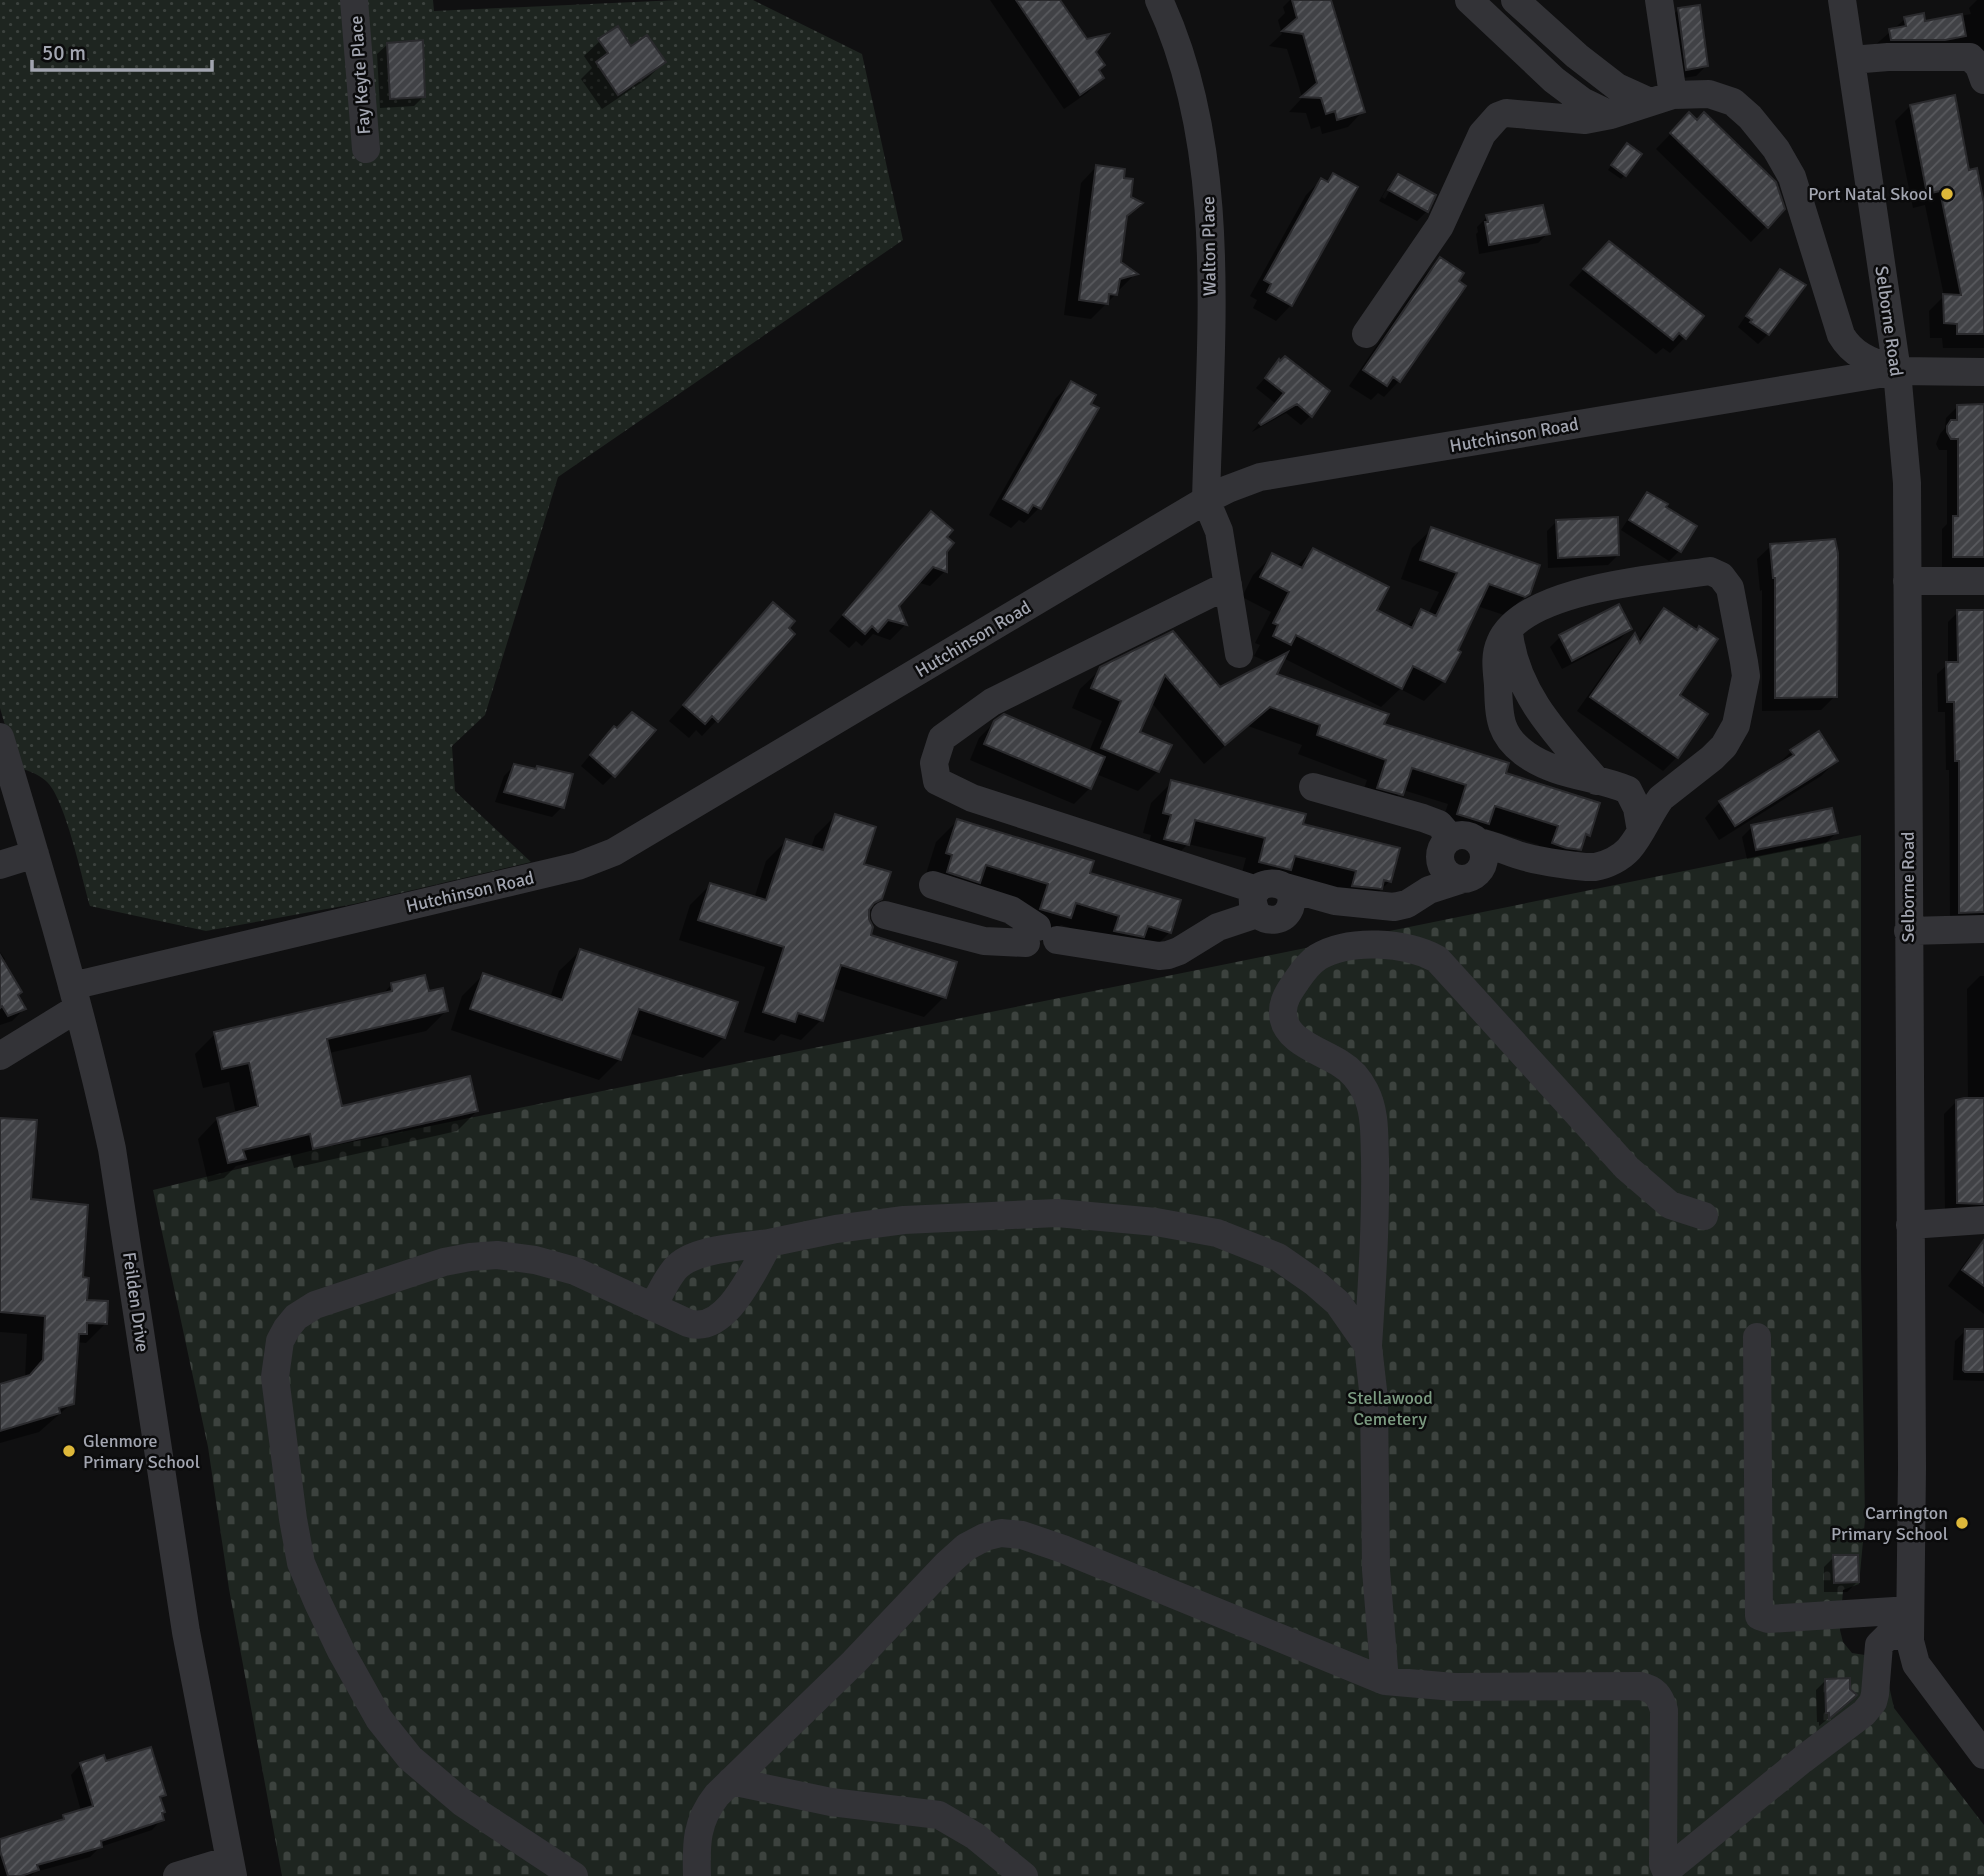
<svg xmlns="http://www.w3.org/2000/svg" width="1984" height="1876" font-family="Signika,sans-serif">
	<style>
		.cemetery { fill: url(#cemetery-stones) }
		.park { fill: url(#park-dots) }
		.shadow { fill: #0007; fill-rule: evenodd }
		.building { fill: url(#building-hatch); stroke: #2a2a2d; stroke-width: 2 }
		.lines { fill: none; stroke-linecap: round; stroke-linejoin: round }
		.minor { stroke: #333337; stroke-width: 28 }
		.poi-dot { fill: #deb83a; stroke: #0b0b0c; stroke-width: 2.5 }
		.labels { text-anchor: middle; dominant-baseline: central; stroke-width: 5; stroke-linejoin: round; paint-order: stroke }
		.street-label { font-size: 18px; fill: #a2a5b0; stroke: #0b0b0c }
		.poi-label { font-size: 18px; fill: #a2a5b0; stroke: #0b0b0c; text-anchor: end }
		.park-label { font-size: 18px; fill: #7b9a80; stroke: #0b0b0c }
	</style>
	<defs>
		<pattern id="cemetery-stones" width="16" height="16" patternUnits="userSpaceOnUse" patternTransform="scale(1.75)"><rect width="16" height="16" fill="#1e2520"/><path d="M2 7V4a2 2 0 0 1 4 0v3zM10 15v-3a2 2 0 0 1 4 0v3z" fill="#3c423e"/></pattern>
		<pattern id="park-dots" width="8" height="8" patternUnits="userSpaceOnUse" patternTransform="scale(1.75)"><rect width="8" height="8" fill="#1e2520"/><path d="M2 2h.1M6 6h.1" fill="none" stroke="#3c423e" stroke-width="1.8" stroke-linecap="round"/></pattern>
		<pattern id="building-hatch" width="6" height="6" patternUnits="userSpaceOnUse" patternTransform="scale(1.75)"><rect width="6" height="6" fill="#414246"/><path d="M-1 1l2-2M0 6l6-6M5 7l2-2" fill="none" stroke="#595a5e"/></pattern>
	</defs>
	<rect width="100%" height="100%" fill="#101011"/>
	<path class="cemetery" d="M1861 835V1268L1865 1520 1859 1584 1843 1590 1840 1630 1843 1642 1852 1653 1865 1655 1887 1677 1894 1708 1984 1825V1876H282L229 1589 208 1447 153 1190 322 1148Z"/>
	<path class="park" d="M0 0H433L434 11 678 0H753L862 54 903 240 558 477 485 715 452 746 455 791 531 862 354 904 206 931 90 906C82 879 65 797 46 781 38 774 27 770 17 767L0 708Z"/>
	<path class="shadow" d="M990 0H1059L1094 52 1097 71 1102 78 1087 93 1064 109Z
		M1290 0H1329L1363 111 1348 127 1322 134 1320 126 1311 129 1306 113 1289 112 1302 98 1298 83 1287 49 1269 46 1282 34 1278 20 1285 13 1283 7Z
		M1977 0H1984V82L1977 45 1874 46 1905 19 1923 23 1971 14 1969 8Z
		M1678 10 1706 66 1696 76 1677 79 1668 20Z
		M600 41 630 48 664 62 648 78 602 109 581 79 592 68 584 56Z
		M388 44 424 96 414 106 380 108 377 54Z
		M1910 106 1968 172 1984 214V348H1943L1942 338H1930L1929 311 1944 296 1925 205 1913 208 1895 121Z
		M1689 115 1783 209 1751 242 1656 149Z
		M1622 150 1625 175 1621 179 1608 170Z
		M1096 167 1122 180 1129 198 1140 203 1125 218 1119 262 1135 274 1120 289 1116 290V294L1091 319 1064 315 1081 183Z
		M1333 175 1356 188 1291 305 1276 321 1253 308 1257 300 1250 296 1306 195 1321 180 1326 183Z
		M1398 176 1427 211 1417 221 1379 201 1388 186ZM1389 185H1393L1385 199 1382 197Z
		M1487 217 1548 233 1538 243 1479 254 1476 234 1478 232 1477 227Z
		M1440 259 1456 282 1464 287 1399 381 1384 397 1378 393 1371 400 1349 386 1425 275Z
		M1593 259 1685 337 1670 353 1663 348 1656 354 1569 285Z
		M1780 271 1803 286 1768 334 1758 344 1738 327 1770 281Z
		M1279 362 1311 415 1301 425 1286 413 1252 432 1276 404 1256 388Z
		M1071 383 1039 508 1024 523 1019 520 1011 528 989 515 1056 398Z
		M1984 406V568H1942V529L1947 524V450H1939L1936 444 1940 434 1945 428 1946 418 1957 407Z
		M1648 494 1679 551 1669 561 1621 530 1638 504Z
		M1557 521 1618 555 1608 565 1548 568 1547 531Z
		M916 529 945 538V571L930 586 917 582 897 606 905 625 890 640 873 634 862 646 856 641 849 648 829 631Z
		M1432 529 1529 593 1504 615 1477 606 1456 651 1459 652 1444 681 1424 701 1400 689 1381 707 1283 658 1275 675 1382 725 1503 774 1588 835 1582 841 1579 849 1559 869 1533 863 1539 845 1483 828 1468 843 1438 834 1448 804 1403 790 1382 814 1358 807 1367 780 1298 754 1302 745 1248 726 1204 764 1151 702 1138 732 1158 771 1138 791 1096 774 1090 788 1074 804 970 760 979 738 995 722 1089 752 1102 721 1072 708 1080 689 1101 669 1172 633 1219 689 1270 663 1254 656 1260 645 1255 643 1271 612 1242 597 1253 575 1273 555 1296 567 1313 550 1374 611 1406 627 1422 611 1428 614 1439 592 1401 579 1412 548Z
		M1771 546 1835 696 1821 710 1762 711V590L1760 591 1757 559Z
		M773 604 717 720 702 736 696 730 689 738 669 721Z
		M1664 610 1678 695 1677 757 1663 771 1577 711 1621 649 1634 636 1637 642 1650 624Z
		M1958 612H1984V926L1950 922 1949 770H1946L1945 712H1938L1937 674 1948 664V622Z
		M1630 629 1620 639 1562 669 1550 647 1560 637Z
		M616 730 613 775 603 785 581 766 604 738Z
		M1792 751 1836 761 1821 776 1719 840 1705 818 1720 802 1776 766Z
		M514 766 562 807 552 817 495 802 504 776Z
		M1172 782 1390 881 1369 901 1239 883 1246 858 1188 844 1167 865 1145 860 1151 835 1143 833 1151 803Z
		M835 816 881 898 867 911 869 936 944 997 924 1017 832 988 821 1020 801 1040 781 1034 774 1041 744 1032 765 967 679 940 690 905 710 885 754 899 766 861 786 841 811 848 815 836Z
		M957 821 1170 932 1149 953 1061 925 1049 937 926 874 936 842Z
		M1752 827 1836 833 1826 843 1747 859 1742 837Z
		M580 951 724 1037 703 1058 629 1033 620 1059 599 1080 451 1030 462 996 483 975 550 998 559 971Z
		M0 952 5 959 2 962 16 995 24 1009 12 1021 0 1025Z
		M1980 976H1984V1215L1945 1214 1944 1114 1957 1101 1968 1100 1967 989Z
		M391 985 427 993 446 1011 426 1031 329 1053 341 1108 477 1111 457 1131 294 1168 290 1153 236 1166 224 1178 208 1182 198 1139 217 1119 236 1114 229 1082 203 1088 195 1054 215 1034 382 995Z
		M0 1119 29 1201 81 1279 86 1302 105 1324 86 1343 76 1342 72 1403 39 1432 0 1443V1385L25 1379 27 1334 0 1332Z
		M1984 1242V1314L1948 1286 1969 1257Z
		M1965 1331H1984V1381L1953 1380 1955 1341Z
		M1834 1557 1857 1582 1847 1592H1824V1567Z
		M1826 1680 1845 1705 1819 1726V1722H1817L1816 1690Z
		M105 1763 164 1795 159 1800 162 1819 152 1830 100 1847 90 1857 35 1872 31 1876H0V1841L57 1823 64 1816 81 1811 71 1775 81 1764Z"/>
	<path class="building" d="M1016 0H1060L1087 39 1109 34 1096 52 1105 65 1099 70 1104 78 1080 95Z
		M1292 0H1331L1365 112 1337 120 1335 111 1326 114 1321 98 1301 97 1317 83 1303 34 1282 31 1297 18Z
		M1700 5 1708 66 1686 70 1678 8Z
		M1924 13 1925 21 1962 14 1966 36 1945 40H1891L1889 29 1906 26 1904 17Z
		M618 26 631 46 647 35 666 62 618 95 596 62 608 53 598 39Z
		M423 40 425 97 390 99 387 43Z
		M1955 95 1969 170 1977 168 1984 204V334H1957V324L1944 323 1943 294 1961 295 1940 191 1927 194 1910 105Z
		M1689 112 1697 120 1704 112 1776 182 1785 209 1768 228 1670 133Z
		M1627 143 1642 154 1626 176 1611 165Z
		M1096 165 1125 169 1124 178 1133 179 1131 197 1143 203 1127 216 1121 262 1138 274 1120 279 1117 295 1109 294 1108 304 1079 300Z
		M1333 173 1358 187 1292 306 1267 292 1271 284 1264 280 1321 178 1328 182Z
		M1398 174 1436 195 1428 212 1388 190Z
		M1543 205 1550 234 1489 245 1485 222H1488L1486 215Z
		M1609 241 1704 316 1686 339 1679 333 1673 340 1583 269Z
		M1440 257 1464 273 1459 281 1466 286 1400 382 1393 377 1387 386 1363 370Z
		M1780 269 1806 285 1769 335 1750 322 1752 320 1746 316Z
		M1285 356 1330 391 1312 417 1297 404 1261 425 1259 423 1284 393 1265 378 1279 359 1280 361Z
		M1071 381 1096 395 1091 404 1099 408 1041 509 1033 505 1028 513 1003 499Z
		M1984 404V557H1953V516H1958V439H1951L1947 432V426L1951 420H1957V405Z
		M1647 492 1668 504 1666 507 1697 526 1681 552 1629 520Z
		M931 511 953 530 947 537 954 543 947 552V572L933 567 899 606 907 625 888 620 878 632 872 626 865 634 843 615Z
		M1618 517 1619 555 1558 558 1556 520Z
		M1431 527 1540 565 1530 594 1525 597 1489 584 1458 650 1461 652 1445 682 1413 666 1402 689 1296 635 1291 645 1273 636 1278 625 1273 623 1289 592 1260 577 1272 553 1302 568 1313 548 1389 587 1377 610 1412 628 1421 609 1436 616 1457 573 1420 560Z
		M1835 539 1838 553 1837 697 1775 698V578H1773L1770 544Z
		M773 602 795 621 789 628 795 634 718 722 712 716 705 724 683 705Z
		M1619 604 1632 629 1572 661 1559 635Z
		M1664 608 1697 630 1699 626 1718 639 1680 695 1708 714 1678 758 1590 697 1635 633 1640 643Z
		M1957 610H1984V912L1959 913V761H1955L1954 702H1947L1946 662H1958Z
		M1173 631 1220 687 1288 652 1277 674 1389 714 1384 724 1509 763 1506 773 1600 803 1590 836 1586 834 1581 850 1566 848 1552 843 1558 826 1495 806 1489 824 1457 814 1466 785 1412 768 1403 795 1377 788 1386 760 1317 735 1320 725 1270 707 1225 745 1165 675 1140 732 1172 745 1159 772 1101 748 1121 701 1091 688 1100 667Z
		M632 712 656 730 615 777 590 755 614 726 617 728Z
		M1004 714 1105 757 1091 789 984 744 994 721Z
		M1819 731 1838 761 1735 826 1719 801 1794 755 1790 750Z
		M514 764 536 769 537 766 573 774 564 808 504 792Z
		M1171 780 1306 814 1303 824 1400 848 1391 882 1384 880 1382 889 1352 886 1356 871 1295 856 1291 870 1259 862 1265 838 1195 820 1189 845 1164 839 1171 815 1163 813Z
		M1832 808 1838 833 1756 850 1751 825Z
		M835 814 876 827 864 864 891 872 882 899 874 903 869 910V919L873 927 871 935 957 962 946 998 841 965 823 1021 798 1013 795 1022 763 1012 784 947 698 920 710 883 766 900 786 839 823 850Z
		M957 819 1094 861 1090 873 1181 900 1171 933 1148 926 1144 937 1114 931 1119 916 1076 903 1071 918 1040 909 1048 884 986 865 980 883 947 872 952 855 946 853Z
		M580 949 738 1002 725 1038 639 1009 621 1060 470 1009 483 973 562 1000Z
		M0 955 22 992 18 995 26 1009 8 1016 2 1006 0 1008Z
		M425 975 429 991 443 988 448 1011 327 1039 342 1106 470 1076 478 1111 313 1149 310 1134 243 1150 246 1159 228 1163 217 1118 258 1106 249 1063 222 1069 214 1032 392 991 391 983Z
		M1964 1098H1984V1204L1957 1203 1956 1100Z
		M0 1118 37 1120 31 1199 88 1205 83 1277 89 1278 87 1300 108 1301 107 1324 87 1323V1334H79L74 1404 59 1408 60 1413 0 1431V1384L30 1375 43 1360 45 1316 0 1312Z
		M1984 1240V1286L1962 1270Z
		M1965 1329H1984V1372H1965L1963 1370Z
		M1833 1555H1858L1859 1582 1834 1583Z
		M1850 1678V1689L1857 1695 1829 1719V1713H1826L1825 1679Z
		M151 1747 166 1795 160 1797 165 1812 162 1813 164 1820 101 1841 102 1847 37 1865 39 1870 21 1876H8L0 1851V1839L64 1819 63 1815 93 1806 80 1763 104 1755 106 1761Z"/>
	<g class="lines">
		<path class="minor" d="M354 0 366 149
			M1159 0C1230 152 1210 337 1206 500L1219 531 1239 654
			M1469 0 1554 80 1582 101 1611 115 1673 95 1709 94 1733 102 1750 117 1776 149 1792 177 1841 335C1854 357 1873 362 1897 371
			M1515 0 1577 56 1617 87 1650 102
			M1659 0 1673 95
			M1842 0 1897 371 1907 483 1912 1468 1910 1641 1916 1664 1984 1755
			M1851 60 1888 57H1970L1979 66 1984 80
			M1366 334 1440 226 1482 134 1498 116 1506 113 1585 120 1611 115
			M1907 581H1984
			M1228 585 992 702 942 738 934 763 937 781 972 798 1257 890
			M1509 633C1516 694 1558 736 1597 781
			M0 737C41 873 82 1010 112 1149L186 1632 233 1876
			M1313 787 1423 818 1439 824 1451 838
			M1440 857a22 22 0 1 1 44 0a22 22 0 1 1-44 0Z
			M1478 842C1495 845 1509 853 1525 857 1540 861 1581 868 1595 867 1607 865 1621 858 1629 849 1642 834 1649 814 1661 798L1712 758 1724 746 1736 725 1746 676 1744 662 1730 588 1721 576 1710 571C1658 579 1522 588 1500 643 1494 656 1497 672 1498 685 1499 717 1499 736 1527 755 1557 776 1595 776 1628 790L1637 808 1641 831
			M0 865 35 854
			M933 885 1011 910 1037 927
			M1285 887 1335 901 1394 907 1407 904 1429 890 1463 879
			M885 915 984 941 1026 943
			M1908 931 1984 929
			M1057 940 1159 956 1168 955 1179 951 1218 927 1257 914C1268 923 1284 922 1290 908 1302 874 1236 875 1257 914
			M72 986 578 866 614 852 1206 500 1228 489 1260 477 1897 371 1984 372
			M0 1056 78 1008
			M1910 1225 1984 1220
			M653 1307C659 1295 666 1280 675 1269 693 1248 743 1247 769 1243
			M1757 1337 1759 1616 1768 1619 1910 1610
			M1368 1346C1372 1284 1376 1222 1375 1159 1374 1137 1376 1112 1365 1091 1360 1081 1351 1070 1341 1064 1321 1051 1284 1041 1283 1014 1282 1001 1290 990 1297 980 1303 971 1309 963 1318 957 1350 938 1406 942 1437 959L1627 1168 1670 1205 1704 1216
			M731 1781 831 1802 939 1815 975 1836 1024 1876
			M177 1876 230 1860
			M574 1876 463 1803 410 1758 379 1719 341 1651 318 1603 301 1563 293 1519 275 1377 280 1341 287 1328 296 1317 315 1305 444 1262 470 1257 497 1255 535 1260 575 1271 688 1323C726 1336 754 1269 769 1243L836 1229 904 1220 1057 1213 1156 1222 1217 1233 1278 1257 1314 1282 1338 1303 1368 1346 1374 1399 1376 1570 1385 1681 1454 1687 1640 1686C1655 1689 1660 1696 1664 1710L1663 1864 1666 1871 1802 1760 1864 1713 1873 1702 1875 1694 1879 1645 1888 1636 1910 1634
			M697 1876C696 1844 696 1821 717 1795L854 1662 947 1564 966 1547 985 1537 1001 1533 1022 1535 1063 1549 1385 1681"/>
	</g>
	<g class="poi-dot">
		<circle cx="1947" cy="194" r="7"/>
		<circle cx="69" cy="1451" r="7"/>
		<circle cx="1962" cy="1523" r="7"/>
	</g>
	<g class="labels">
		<g class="street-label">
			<text transform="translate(360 75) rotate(-94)">Fay Keyte Place</text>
			<text transform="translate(1209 246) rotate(-91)">Walton Place</text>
			<text transform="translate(1889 321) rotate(82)">Selborne Road</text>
			<text transform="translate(1514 435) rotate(-10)">Hutchinson Road</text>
			<text transform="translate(973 639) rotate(-31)">Hutchinson Road</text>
			<text transform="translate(1908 887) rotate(-90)">Selborne Road</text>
			<text transform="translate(470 892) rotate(-13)">Hutchinson Road</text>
			<text transform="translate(136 1302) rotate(82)">Feilden Drive</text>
		</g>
		<g class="poi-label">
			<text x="1933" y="194">Port Natal Skool</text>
			<text x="83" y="1441" text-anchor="start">Glenmore<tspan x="83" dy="21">Primary School</tspan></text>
			<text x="1948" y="1513">Carrington<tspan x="1948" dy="21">Primary School</tspan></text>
		</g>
		<g class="park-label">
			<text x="1390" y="1398">Stellawood<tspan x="1390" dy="21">Cemetery</tspan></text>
		</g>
	</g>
	<path d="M32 60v10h180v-10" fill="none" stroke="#a2a5b0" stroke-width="3.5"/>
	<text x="42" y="60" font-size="21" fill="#a2a5b0" stroke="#0b0b0c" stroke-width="5" paint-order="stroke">50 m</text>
</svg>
